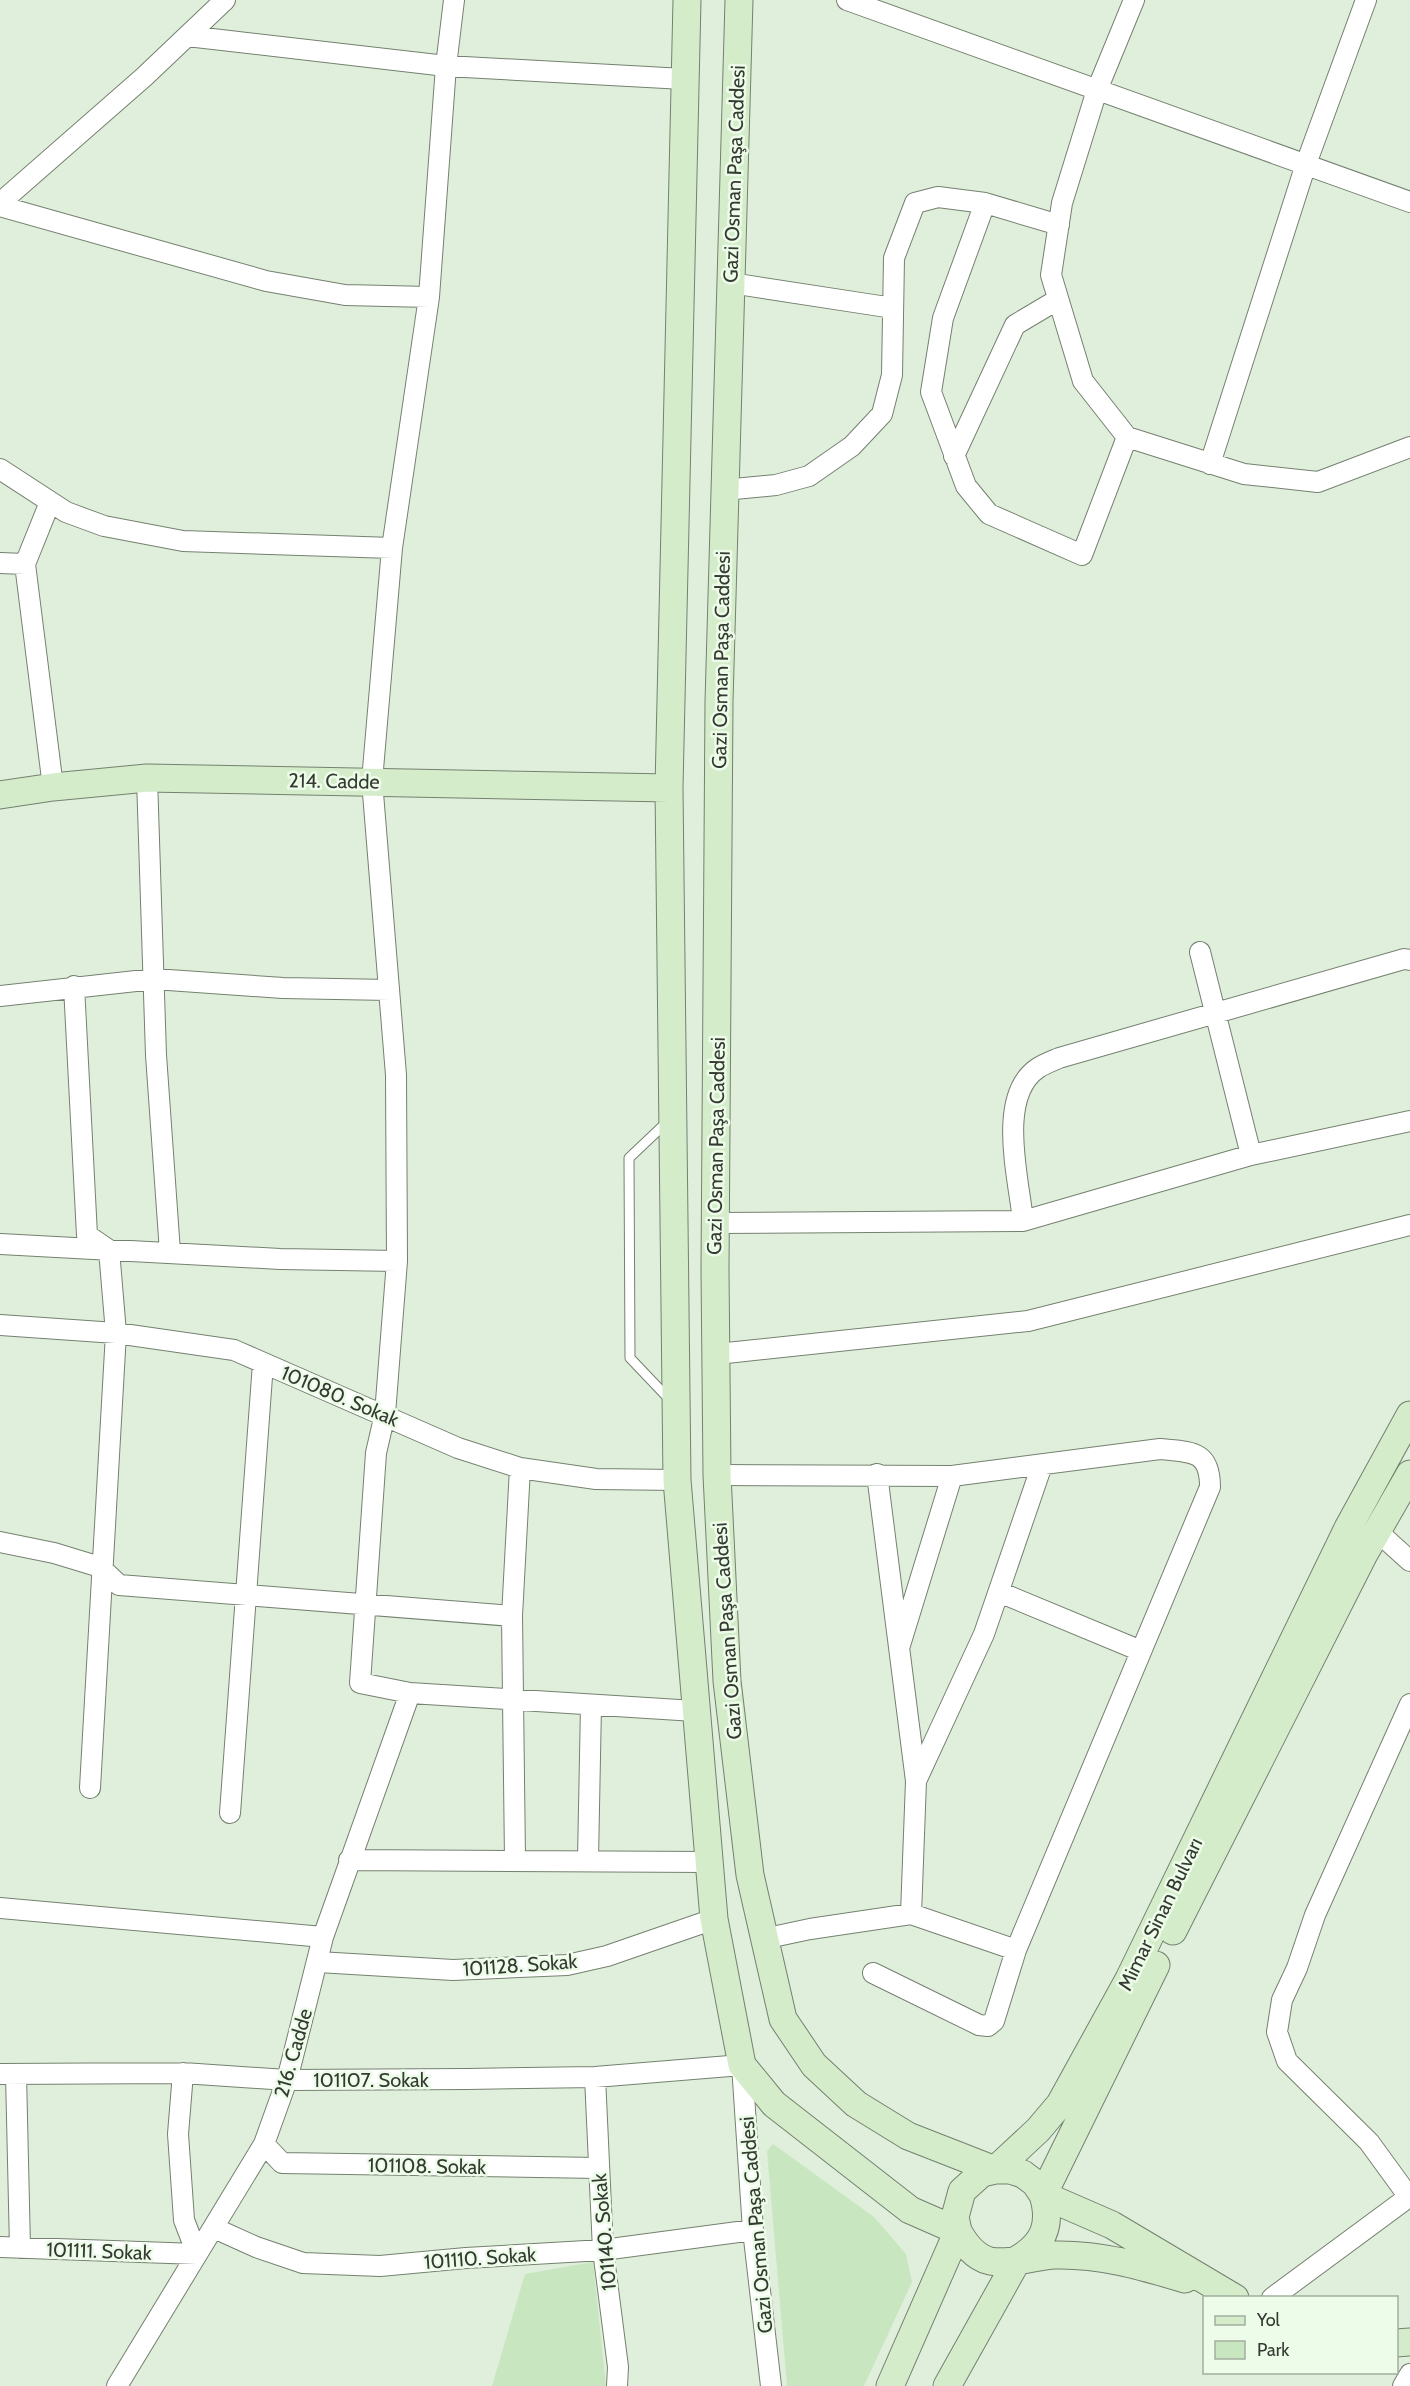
<svg xmlns="http://www.w3.org/2000/svg" width="1410" height="2386" font-family="Cabin,sans-serif">
	<style>
		.green { fill: #c8e6bf }
		.lines { fill: none; stroke-linecap: round; stroke-linejoin: round }
		.lane-casing { stroke: #74816f; stroke-width: 11 }
		.street-casing { stroke: #74816f; stroke-width: 22 }
		.secondary-casing { stroke: #74816f; stroke-width: 29 }
		.lane { stroke: #fff; stroke-width: 9 }
		.street { stroke: #fff; stroke-width: 20 }
		.secondary { stroke: #d4ecca; stroke-width: 27 }
		.labels { text-anchor: middle; dominant-baseline: central; stroke-width: 5; stroke-linejoin: round; paint-order: stroke }
		.street-label { font-size: 20px; fill: #343932; stroke: #edfce8 }
	</style>
	<rect width="100%" height="100%" fill="#e0efdb"/>
	<path class="green" d="M773 2144 874 2217 906 2254 912 2282 864 2386H787L767 2151Z
		M593 2262 606 2386H492L525 2274Z"/>
	<g class="lines">
		<defs>
			<path id="lane" d="M667 1122 629 1158 630 1358 670 1400"/>
			<path id="street" d="M454 0 446 66 429 297 392 548 372 781 396 1075 397 1261 385 1414 376 1453 360 1683 410 1693 695 1711
				M847 0 1410 202
				M1134 0 1097 90 1062 203 1051 275 1083 381 1127 437 1244 474 1318 482 1410 447
				M187 36 446 66 684 79
				M0 203 144 77 225 0
				M985 203 943 318 931 392 966 486 989 514 1082 555 1127 437
				M0 206 266 281 345 295 429 297
				M731 283 893 308
				M954 456 1015 325 1057 300
				M1210 464 1306 164 1366 0
				M0 469 66 512 104 526 183 541 392 548
				M724 490 776 485 809 476 852 446 882 414 892 375 894 258 915 203 938 197 985 203 1059 225
				M50 502 25 564 53 787
				M0 563 25 564
				M147 778 156 1055 170 1252
				M1200 952 1251 1155
				M74 986 87 1235 109 1250 116 1333 90 1788
				M0 996 154 979 283 988 389 990
				M1023 1221C1019 1179 996 1096 1038 1068 1044 1064 1052 1061 1059 1058L1404 959 1410 960
				M716 1223 1023 1221 1251 1155 1410 1121
				M0 1244 280 1259 397 1261
				M0 1325 116 1333 234 1350 458 1448 520 1468 596 1479 677 1480
				M717 1354 1028 1321 1410 1225
				M877 1474 916 1781 911 1914
				M717 1475 952 1476 1160 1449C1191 1452 1210 1450 1210 1487L1016 1950 911 1914 810 1929 763 1939
				M1379 1533 1410 1561
				M0 1542 54 1553 100 1567 119 1585 512 1616
				M999 1592 1141 1651
				M900 1645 952 1476
				M916 1781 984 1634 1042 1465
				M230 1813 263 1363
				M349 1860 708 1862
				M515 1860 512 1616 520 1468
				M588 1860 591 1705
				M0 1908 323 1937
				M318 1962 453 1970 567 1965 607 1956 714 1919
				M873 1973 979 2025 988 2026 994 2021 1016 1950
				M0 2074 183 2073 287 2080 467 2079 595 2077 742 2065 753 2230 771 2386
				M16 2074 20 2248
				M595 2077 603 2250 618 2367 617 2386
				M264 2144 282 2163 598 2168
				M1409 2197 1369 2142 1287 2061 1277 2032 1282 2000 1297 1968 1315 1915 1410 1704
				M214 2228 256 2247 303 2263 380 2266 466 2258 603 2250 753 2230
				M0 2247 197 2254 184 2220 178 2134 183 2073
				M1272 2298 1410 2196
				M117 2386 264 2144 287 2080 323 1937 410 1693
				M1403 2386 1410 2374"/>
			<path id="secondary" d="M687 0 669 788 677 1480 714 1919 742 2065 774 2104 910 2210 958 2231
				M739 0 719 702 715 1270 717 1475 727 1681 750 1875 783 2019 814 2065 856 2104 908 2136 995 2170H1010L1023 2174 1035 2183 1043 2195 1112 2225 1235 2298
				M0 795 53 787 147 778 669 788
				M1173 1931 1364 1554 1410 1474
				M958 2231C965 2244 974 2257 990 2261 1011 2265 1034 2256 1055 2255 1101 2254 1141 2266 1185 2279
				M1396 2343 1410 2342
				M890 2386 958 2231 955 2217 962 2191 982 2173 995 2170 1038 2130 1060 2104 1129 1979 1348 1528 1410 1415
				M947 2386 1018 2259C1044 2244 1052 2224 1043 2195L1156 1965"/>
		</defs>
		<use href="#lane" class="lane-casing"/>
		<use href="#street" class="street-casing"/>
		<use href="#secondary" class="secondary-casing"/>
		<use href="#lane" class="lane"/>
		<use href="#street" class="street"/>
		<use href="#secondary" class="secondary"/>
	</g>
	<g class="labels">
		<g class="street-label">
			<text transform="translate(734 174) rotate(-88)">Gazi Osman Paşa Caddesi</text>
			<text transform="translate(721 660) rotate(-89)">Gazi Osman Paşa Caddesi</text>
			<text transform="translate(334 781) rotate(1)">214. Cadde</text>
			<text transform="translate(716 1146) rotate(-89)">Gazi Osman Paşa Caddesi</text>
			<text transform="translate(340 1396) rotate(23)">101080. Sokak</text>
			<text transform="translate(727 1631) rotate(-94)">Gazi Osman Paşa Caddesi</text>
			<text transform="translate(1160 1914) rotate(-64)">Mimar Sinan Bulvarı</text>
			<text transform="translate(520 1965) rotate(-4)">101128. Sokak</text>
			<text transform="translate(293 2053) rotate(-74)">216. Cadde</text>
			<text x="371" y="2080">101107. Sokak</text>
			<text transform="translate(427 2166) rotate(1)">101108. Sokak</text>
			<text transform="translate(756 2225) rotate(-95)">Gazi Osman Paşa Caddesi</text>
			<text transform="translate(604 2232) rotate(-95)">101140. Sokak</text>
			<text transform="translate(99 2251) rotate(2)">101111. Sokak</text>
			<text transform="translate(480 2258) rotate(-4)">101110. Sokak</text>
		</g>
	</g>
	<rect x="1203" y="2296" width="195" height="78" fill="#edfce8" stroke="#a3ae9f" stroke-width="1.5"/>
	<rect x="1215" y="2316" width="30" height="9" fill="#d4ecca" stroke="#a3ae9f" stroke-width="1.5"/>
	<text x="1257" y="2326" font-size="18" fill="#343932">Yol</text>
	<rect x="1215" y="2341" width="30" height="18" fill="#c8e6bf" stroke="#a3ae9f" stroke-width="1.5"/>
	<text x="1257" y="2356" font-size="18" fill="#343932">Park</text>
</svg>
